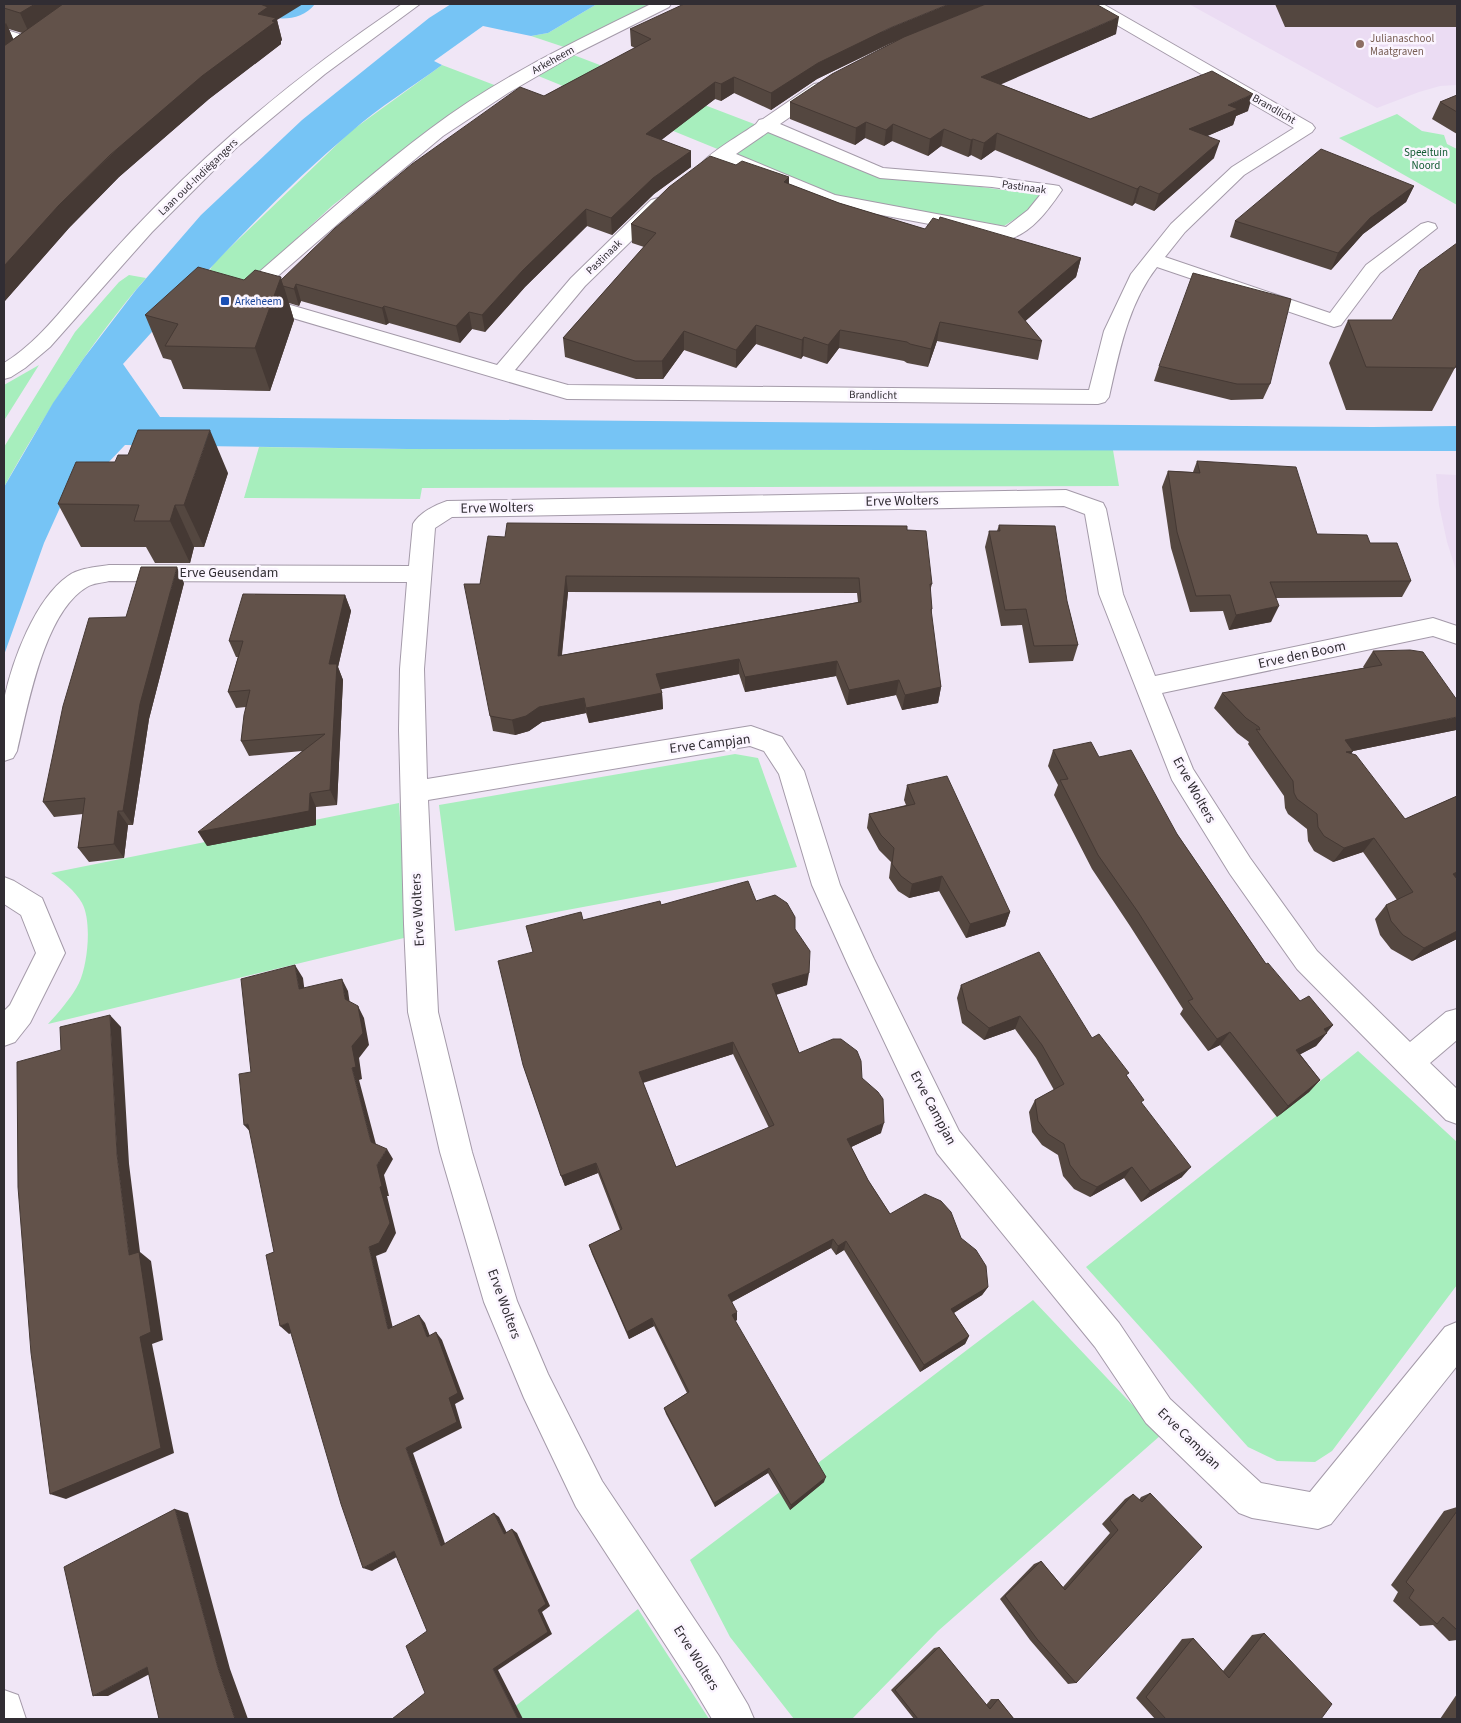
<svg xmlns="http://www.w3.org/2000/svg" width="1461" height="1723" font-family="'Source Sans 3',sans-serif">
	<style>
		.built { fill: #ebdcf3 }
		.green { fill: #a7eebd }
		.water { fill: #76c4f5 }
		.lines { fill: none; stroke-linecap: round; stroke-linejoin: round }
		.minor-casing { stroke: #a49aa9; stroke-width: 2 }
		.minor { fill: #fff; fill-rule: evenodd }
		.wall { fill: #544740; fill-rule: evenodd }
		.shaded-wall { fill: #453934 }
		.building { fill: #62524a; stroke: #453934; fill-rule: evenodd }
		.education-dot { fill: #8d6e63; stroke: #fbf5ff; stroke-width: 2 }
		.transit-dot { fill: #1a4fb4; stroke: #fbf5ff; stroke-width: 2 }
		.labels { text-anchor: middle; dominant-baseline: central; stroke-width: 5; stroke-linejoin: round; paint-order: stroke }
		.far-education-label { font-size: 11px; fill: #785e54; stroke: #fbf5ff; text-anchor: start }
		.far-street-label { font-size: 11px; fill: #312d33; stroke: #fbf5ff }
		.far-park-label { font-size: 11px; fill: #115a32; stroke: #fbf5ff }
		.far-transit-label { font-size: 11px; fill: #164399; stroke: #fbf5ff; text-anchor: start }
		.street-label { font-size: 14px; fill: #312d33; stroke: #fbf5ff }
	</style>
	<rect width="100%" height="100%" fill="#f0e6f6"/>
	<path class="built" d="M1189 4H1457V85L1440 86 1419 92 1377 108Z
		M1436 474 1457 475V573L1447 542 1439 505Z"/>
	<path class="green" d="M597 4H650L564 47 531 36 548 33Z
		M571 54 767 129 883 178 974 186 1040 195 1026 212 1004 226 830 195 536 75Z
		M442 65 497 86 426 134 333 205 242 289 205 277 215 262 351 131Z
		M1397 114 1422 131 1444 135 1447 144 1457 149V205L1339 138Z
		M129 275 146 278C91 342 45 413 4 487V447L75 332 119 282Z
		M39 365 5 419H4V385Z
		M259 447 407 449 1113 450 1119 486 422 488 420 499 244 498Z
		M735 754 758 758 797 867 455 931 439 805Z
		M399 803 408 937 48 1024C59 1012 72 997 79 983 88 964 92 921 82 903 75 891 62 880 51 873Z
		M1358 1051 1457 1142V1285L1332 1451 1315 1462 1277 1461 1248 1447 1086 1267Z
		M1033 1300 1161 1435 938 1631 852 1719H794L730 1637 690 1560Z
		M638 1609 709 1719H499Z"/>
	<path class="water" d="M222 4H315C293 32 250 12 222 4Z
		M451 4H597L548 33 531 36 483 26 434 61 442 65C412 87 379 107 351 132 268 202 195 284 123 364L160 417 1373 427 1457 426V451L407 449 125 445 86 486 63 501 44 543 4 655V487L53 403 84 358 136 290 201 215 302 120 429 18Z"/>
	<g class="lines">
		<defs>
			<path id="minor" d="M402 4H420L325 74 236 148 152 232 50 347 25 368 11 377 4 379V363C37 343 61 310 87 281 110 254 134 228 159 203 233 128 315 63 402 4Z
				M651 4H671L669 7 577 53 508 93 443 136 348 215 256 295 497 365 571 278 651 200 658 198 665 200 667 204 665 208 585 286 515 370 568 385 1089 390 1104 331 1131 274 1171 224 1232 167 1294 128 1086 7 1084 4H1103L1312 124 1315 128 1312 132 1244 175 1185 232 1165 257 1330 313 1366 265 1421 224 1428 222 1435 224 1437 228 1380 273 1341 325 1334 327 1157 267C1128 304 1119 353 1109 397L1105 402 1098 404 567 399 235 301 232 297 235 293C299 238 362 180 430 129 497 78 576 41 651 4Z
				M4 29 38 40 40 43 10 68 4 69V56L20 44 4 39Z
				M820 83 826 84 828 88 826 92 780 124 883 168 992 177 1053 185 1059 186 1062 190C1049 209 1032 233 1009 239L823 204 724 162C717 167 713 170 704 168L701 164C710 152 742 134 756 124L759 120 763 119 814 84ZM768 132 880 178 992 187 1041 194 1028 210 1006 227 835 195 736 154Z
				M1066 490 1103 503 1106 509 1123 594 1155 676 1433 618 1457 626V644L1433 636 1162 693 1193 769 1250 858 1317 951 1410 1042 1446 1012 1457 1009V1040L1430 1063 1457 1089V1124L1446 1120 1297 969 1230 874 1172 780 1099 594 1085 514 1064 506 452 517 435 528 424 669 427 779 751 726 782 737 804 771 840 885 874 959 959 1131 1119 1323 1170 1399 1261 1483 1310 1492 1445 1327 1457 1322V1366L1331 1524 1318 1529 1252 1518 1239 1513 1146 1423 1095 1347 937 1153 848 965 812 885 779 774 764 751 750 746 428 800 438 1012 472 1152 517 1301 548 1374 602 1481 719 1656 748 1705 754 1719H712L691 1684 576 1507 524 1398 484 1302 440 1152 408 1012 404 924 399 730 400 669 407 582 109 581C102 583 93 583 87 587 44 612 28 706 17 751L13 758 4 761C3 744 1 717 4 700 12 661 35 599 68 576 79 568 96 567 109 565L409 566 413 524C419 513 435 505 447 501Z
				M4 877 14 881 42 898 65 953 30 1023 15 1042 4 1046V1011L10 1005 36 953 21 915 4 904Z
				M4 1690 18 1695 26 1719H4Z"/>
		</defs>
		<use href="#minor" class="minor-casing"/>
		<use href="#minor" class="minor"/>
	</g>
	<path class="wall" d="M4 4 277 20 282 40 281 41V44L209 99 119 177 69 228 4 302ZM9 29 12 30 22 33 13 39Z
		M1275 4H1457V27H1285Z
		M630 29 1116 34 1000 84 1090 119 1248 111 1236 116 1233 125 1207 136 1214 158 1154 211 1135 203 1132 206 995 150 981 160 971 155 968 157 941 146 928 156 892 141 884 146 865 138 855 145 790 119V102L896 41 817 79 771 110 734 93 721 101 715 99 661 140 691 151V167L654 194 612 235 587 226 525 287 485 332 472 329 460 343 389 323 386 325 301 301 299 306 289 303 294 320 270 391 183 389 171 360 163 358 145 315 244 280H281L544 96 635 48 631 46Z
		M1457 95V134L1432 119 1440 102Z
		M789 177V184L839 203 925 229 1081 258 1076 277 1025 321 1042 341 1038 360 937 341 928 367 907 363 904 361 839 348 827 364 803 356 801 359 756 344 736 368 684 350 663 379H636L565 357 563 338 644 247 632 243 631 224Z
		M1414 186 1406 202 1363 234 1331 270 1230 237 1235 221Z
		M1348 320 1457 364 1432 411 1346 410 1329 363Z
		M1159 366 1270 384 1263 399 1231 400 1154 381Z
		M1197 461 1317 534 1370 543 1411 581 1402 597 1276 598 1271 622 1229 630 1223 611 1190 612 1171 548 1162 487 1168 471 1193 472Z
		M228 473 204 547H194L190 563H155L146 547H81L58 504Z
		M999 525 1067 601 1078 645 1073 661 1029 663 1022 625 1001 626 985 547 989 531H997Z
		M907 530 932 584 930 591 932 609 931 615 941 687 938 703 902 710 896 695 847 705 836 676 745 692 739 674 660 689 662 693 663 709 589 723 586 713 542 722 529 731 515 735 493 731 490 716 480 584 505 537ZM568 592 857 593 858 602 562 655Z
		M184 583 149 719 133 825H128L124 858 89 862 78 848 83 814 54 817 43 802 126 617Z
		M345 595 351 611 338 667 343 680 337 805 316 807V825L207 846 302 751 249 756 241 741 246 707 236 708 228 692 238 657H236L229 641Z
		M1373 651 1456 730 1353 751 1351 753 1405 819 1457 796V939L1412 961 1391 949 1380 935 1375 919 1386 905 1397 900 1363 852 1333 862 1314 851 1308 841 1307 829 1288 814 1285 808 1284 796 1248 744 1249 742 1237 733 1214 708 1222 693 1364 668 1363 667Z
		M1053 750 1099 757 1177 834 1266 964 1300 1001 1333 1025 1316 1046 1300 1054 1320 1080 1309 1092 1277 1117 1220 1045 1208 1051 1180 1014 1183 1009 1130 926 1092 869 1054 795 1058 785 1048 766Z
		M907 785 1010 912 1005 926 966 938 939 891 909 898 898 891 889 878 891 862 879 850 867 828 869 814 906 805 904 800Z
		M756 901 795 929 807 985 776 995 799 1053 862 1078 881 1133 851 1147 868 1180 890 1214 961 1238 988 1287 982 1295 954 1313 969 1336 965 1344 920 1372 844 1250 836 1255 831 1248 732 1302 737 1320 735 1321 824 1482 790 1510 768 1473 715 1507 666 1414 664 1408 687 1393 654 1326 629 1339 592 1254 589 1245 620 1230 598 1173 565 1186 523 1065 533 952 583 920 661 905ZM733 1054 769 1128 676 1167 643 1083Z
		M961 985 1092 1038 1127 1076 1182 1177 1141 1202 1124 1178 1090 1197 1074 1189 1063 1176 1058 1155 1042 1145 1032 1132 1029 1112 1035 1100 1054 1090 1036 1058 1015 1029 984 1040 962 1023 957 998Z
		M1150 1493 1076 1683 1068 1684 1030 1640 1000 1599 1034 1564 1041 1561 1063 1587 1110 1533 1102 1524 1125 1499 1133 1494 1139 1500 1141 1497Z
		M1457 1507V1640L1449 1641 1433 1625 1420 1626 1393 1601 1398 1592 1391 1585 1444 1511Z
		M1264 1633 1321 1719H1155L1136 1698 1182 1639 1193 1638 1223 1671 1252 1635Z
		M939 1647 986 1705 991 1699H998L1014 1719H914L891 1690 934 1648Z
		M1457 1694V1719H1440Z"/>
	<path class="shaded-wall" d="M35 4H77L30 35 20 13Z
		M260 4H303L277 20 282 40 281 41V44L209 99 119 177 69 228 4 302V266L59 205 258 14Z
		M949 4H987L888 44 817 79 771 110V93L818 63 890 28Z
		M1119 17 1116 34 979 94 981 77Z
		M6 23 16 45 4 55V25Z
		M734 77V93L721 101V84Z
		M715 82V99L647 151 646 134Z
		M1253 94 1248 111 1236 116 1233 125 1184 146 1189 129 1228 105Z
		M866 122 865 138 855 145 856 128Z
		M893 124 892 141 884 146 886 130Z
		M944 129 941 146 928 156 930 139Z
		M997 133 995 150 981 160 984 143Z
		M973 139 971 155 968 157 971 140Z
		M1220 141 1214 158 1154 211 1159 194Z
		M691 151V167L654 194 612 235 611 218 653 178Z
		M789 177 788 196 784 182Z
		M1140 186 1135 203 1132 206 1137 189Z
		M1414 186 1406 202 1363 234 1331 270 1338 253 1370 218Z
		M586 209 587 226 525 287 485 332 482 315 523 270Z
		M1081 258 1076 277 1014 331 1018 312Z
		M281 277 294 320 270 391 255 348Z
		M296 284 301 301 299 306 294 289Z
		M384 306 389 323 386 325 382 308Z
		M469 312 472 329 460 343 456 326Z
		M940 322 937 341 928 367 931 349Z
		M756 325V344L736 368V350Z
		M840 330 839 348 827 364 828 345Z
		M684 331V350L663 379 662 361Z
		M804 337 803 356 801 359 802 340Z
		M210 430 228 473 204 547 184 505Z
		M175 505 194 547 190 563 170 521Z
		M177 567 184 583 149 719 133 825 123 811 140 704Z
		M566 576 568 592 560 671 558 656Z
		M345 595 351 611 338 667 343 680 337 805 330 790 329 664Z
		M1279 606 1271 622 1229 630 1236 615Z
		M739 659V674L657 690 656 674Z
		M837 661 836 676 745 692V677Z
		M899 680 896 695 847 705 849 690Z
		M941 687 938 703 902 710 905 695Z
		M662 693 663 709 589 723 586 708Z
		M584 698 586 713 542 722 529 731 515 735 512 720 539 707Z
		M1457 717V729L1456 730 1353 751 1343 766 1345 740Z
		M310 793 316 807V825L207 846 198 832Z
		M118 811 128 825 124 858 114 844Z
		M1374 838 1363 852 1333 862 1344 848Z
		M1457 872V880L1453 874Z
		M942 876 939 891 909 898 912 884Z
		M1010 912 1005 926 966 938 970 924Z
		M1457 931V939L1412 961 1424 948Z
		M295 965 303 978 306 1002 299 989Z
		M809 973 807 985 771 996 772 984Z
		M342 979 348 991 351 1011 345 999Z
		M358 1006 364 1018 369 1045 359 1058 362 1079 359 1080 378 1152 371 1142 352 1068V1046Z
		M110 1015 121 1027 129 1164 140 1252 151 1261 163 1340 152 1344 174 1453 66 1499 50 1494 140 1337 129 1255 117 1154Z
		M1020 1016 1015 1029 984 1040 989 1028Z
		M1333 1025 1323 1036 1327 1033 1316 1046 1286 1062 1296 1050 1324 1029Z
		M1230 1032 1220 1045 1208 1051 1217 1039Z
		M733 1042V1054L641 1083 639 1072Z
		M1320 1080 1309 1092 1277 1117 1288 1106Z
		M884 1123 881 1133 845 1150 847 1139Z
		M248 1124 254 1136 244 1125Z
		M387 1149 393 1159 384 1175 389 1196H387L396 1233 386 1252 376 1256 395 1337 388 1329 369 1247 380 1187 377 1165Z
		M596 1163 598 1173 565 1186 561 1176Z
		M1132 1167 1124 1178 1090 1197 1097 1187Z
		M1191 1167 1182 1177 1141 1202 1150 1191Z
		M833 1239 831 1248 728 1304V1295Z
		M846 1241 844 1250 836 1255 838 1246Z
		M988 1287 982 1295 947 1317 951 1309Z
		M737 1312V1320L732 1323V1315Z
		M419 1315 425 1323 433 1344 427 1337Z
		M652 1318 654 1326 629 1339 627 1332Z
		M288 1323 296 1331 289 1334 280 1326Z
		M436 1332 442 1340 464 1399 455 1404 462 1428 413 1453 447 1549 441 1546 406 1448 449 1398Z
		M969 1336 965 1344 920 1372 924 1365Z
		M769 1468 768 1473 715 1507 714 1503Z
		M826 1477 824 1482 790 1510 791 1505Z
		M175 1509 188 1513 230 1669 248 1719H235L218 1668Z
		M494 1513 499 1517 509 1537 504 1534Z
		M512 1529 517 1533 550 1606 542 1612 552 1634 498 1670 523 1719H518L493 1669 538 1610Z
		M394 1551 402 1554 372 1571 363 1568Z
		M147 1667 161 1668 108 1696H93Z"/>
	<path class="building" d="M4 4H35L20 13 4 8Z
		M63 4H261H260L268 7 258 14 276 18 272 21 275 22 202 76 110 155 59 205 4 266V46Z
		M684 4H949L890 28 818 63 771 93 734 77 721 84 715 82 646 134 691 151 653 178 611 218 586 209 523 270 482 315 469 312 456 326 384 306 382 308 296 284 294 289 283 286 281 280 335 228 412 164 520 87 544 96 651 39 630 29Z
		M986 4H1096L1119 17 981 77 1090 119 1212 71 1253 94 1228 105 1238 109 1189 129 1220 141 1159 194 1140 186 1137 189 997 133 984 143 973 139 971 140 944 129 930 139 893 124 886 130 866 122 856 128 790 102 832 74 904 37Z
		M1457 95V112L1440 102Z
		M1321 149 1414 186 1370 218 1338 253 1235 221Z
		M710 156 736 165 742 161 789 177 784 182 839 203 925 229 933 218 939 220 940 217 1081 258 1018 312 1042 341 940 322 931 349 910 344 907 342 840 330 828 345 804 337 802 340 756 325 736 350 684 331 662 361H635L563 338 656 233 631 224 669 187Z
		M1457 243V364L1455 368 1366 367 1348 320H1392L1420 270Z
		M198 267 244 280 255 270 281 277 255 348 165 346 178 324 145 315Z
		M1193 273 1291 299 1270 384H1237L1159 366Z
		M138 430H210L184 505H175L170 521H134L139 505 58 504 76 462H115L118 455H128Z
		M1197 461 1296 467 1317 534 1367 535 1370 543H1397L1411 581 1270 582 1279 606 1236 615 1230 595 1196 596 1177 532 1168 471 1200 473Z
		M507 523 907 526V530L926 531 932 584H930L932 609H931L941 687 905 695 899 680 849 690 837 661 745 677 739 659 656 674 662 693 586 708 584 698 539 707 526 716 512 720 490 716 464 584H480L488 536 505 537ZM566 576 859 578 861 602 558 656Z
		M999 525 1055 526 1067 601 1078 645 1034 646 1026 609 1005 610 989 531H1000Z
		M141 567H177L140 704 123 811H118L114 844 78 848 85 798 43 802 63 706 89 618 126 617Z
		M243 594 345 595 329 664H337L330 790 310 793 309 811 198 832 325 734 241 741 244 715 250 690 228 692 243 641H229Z
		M1410 650 1423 652 1457 700V717L1345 740 1353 751 1346 752 1356 755 1405 819 1457 796V872L1453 874 1457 879V931L1424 948 1403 935 1391 921 1386 905 1413 892 1374 838 1344 848 1324 836 1318 827 1317 814 1297 799 1294 793 1293 781 1256 729 1260 730 1259 727 1246 718 1222 693 1382 665 1373 651Z
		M1091 742 1099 757 1131 750 1177 834 1266 964 1268 963 1300 1001 1309 996 1333 1025 1324 1029 1327 1033 1296 1050 1320 1080 1288 1106 1230 1032 1217 1039 1188 1001 1193 999 1138 912 1098 855 1060 780 1068 779 1053 750Z
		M947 776 1010 912 970 924 942 876 912 884 901 876 892 864 894 848 881 835 869 814 915 804 907 785Z
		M748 881 756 901 775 895 787 903 795 917V929L810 951 809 973 772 984 799 1053 833 1039H841L857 1051 861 1061 862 1078 878 1092 883 1099 884 1123 847 1139 868 1180 890 1214 925 1194 941 1201 951 1212 961 1238 976 1250 986 1266 988 1287 951 1309 969 1336 924 1365 846 1241 838 1246 833 1239 728 1295 737 1312 732 1315 826 1477 791 1505 769 1468 714 1503 664 1408 689 1392 652 1318 627 1332 589 1245 622 1229 596 1163 561 1176 523 1065 498 961 533 952 526 926 581 912 583 920 660 901 661 905ZM733 1042 774 1125 676 1167 639 1072Z
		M1039 952 1092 1038 1099 1034 1129 1073 1126 1075 1144 1100 1141 1102 1191 1167 1150 1191 1132 1167 1097 1187 1081 1179 1070 1165 1064 1144 1048 1134 1038 1121 1035 1100 1064 1084 1042 1045 1020 1016 989 1028 967 1010 961 985Z
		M295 965 299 989 342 979 345 999 358 1006 363 1033 352 1046 356 1067 352 1068 371 1142 387 1149 377 1165 382 1186 380 1187 390 1223 379 1243 369 1247 388 1329 419 1315 427 1337 436 1332 458 1393 449 1398 457 1422 406 1448 441 1546 494 1513 504 1534 512 1529 546 1604 538 1610 548 1632 493 1669 518 1719H392L425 1693 406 1646 427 1631 394 1551 363 1568 341 1504 288 1323 280 1326 266 1255 274 1252 248 1124 244 1125 239 1074 251 1072 241 979Z
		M110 1015 117 1154 129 1255 139 1252 151 1332 140 1337 161 1448 50 1494 31 1353 18 1187 17 1062 61 1050 60 1027Z
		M1150 1493 1202 1547 1076 1683 1037 1639 1005 1596 1041 1561 1065 1590 1118 1530 1110 1520 1133 1494 1142 1502Z
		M175 1509 218 1668 235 1719H159L147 1667 93 1696 64 1567Z
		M1457 1511V1630L1443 1617 1437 1624 1409 1598 1414 1590 1406 1582Z
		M1264 1633 1332 1704 1321 1719H1166L1146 1697 1193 1638 1229 1678Z
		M939 1647 990 1709 998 1699 1014 1719H918L895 1690Z"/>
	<circle class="education-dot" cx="1360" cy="44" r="5"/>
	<rect class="transit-dot" x="220" y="296" width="10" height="10" rx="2.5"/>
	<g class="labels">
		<g class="far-education-label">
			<text x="1370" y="38">Julianaschool<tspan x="1370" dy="13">Maatgraven</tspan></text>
		</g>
		<g class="far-street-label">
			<text transform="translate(553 60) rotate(-29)">Arkeheem</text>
			<text transform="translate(1274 109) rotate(30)">Brandlicht</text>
			<text transform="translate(198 177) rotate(-44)">Laan oud-Indiëgangers</text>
			<text transform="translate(1024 187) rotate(8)">Pastinaak</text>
			<text transform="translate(604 257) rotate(-44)">Pastinaak</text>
			<text transform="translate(873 395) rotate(1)">Brandlicht</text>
		</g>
		<g class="far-park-label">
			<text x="1426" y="152">Speeltuin<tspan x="1426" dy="13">Noord</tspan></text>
		</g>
		<g class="far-transit-label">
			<text x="235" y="301">Arkeheem</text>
		</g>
		<g class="street-label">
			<text transform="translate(902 501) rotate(-1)">Erve Wolters</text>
			<text transform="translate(497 508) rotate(-1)">Erve Wolters</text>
			<text x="229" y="573">Erve Geusendam</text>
			<text transform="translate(1302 655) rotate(-12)">Erve den Boom</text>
			<text transform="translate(710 744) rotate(-7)">Erve Campjan</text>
			<text transform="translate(1194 790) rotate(61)">Erve Wolters</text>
			<text transform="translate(418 910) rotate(-93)">Erve Wolters</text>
			<text transform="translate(933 1108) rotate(62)">Erve Campjan</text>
			<text transform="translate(504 1304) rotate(70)">Erve Wolters</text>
			<text transform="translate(1189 1439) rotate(44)">Erve Campjan</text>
			<text transform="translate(696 1658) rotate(58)">Erve Wolters</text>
		</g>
	</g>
	<rect width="1461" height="1723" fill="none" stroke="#312d33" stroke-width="10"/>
</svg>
